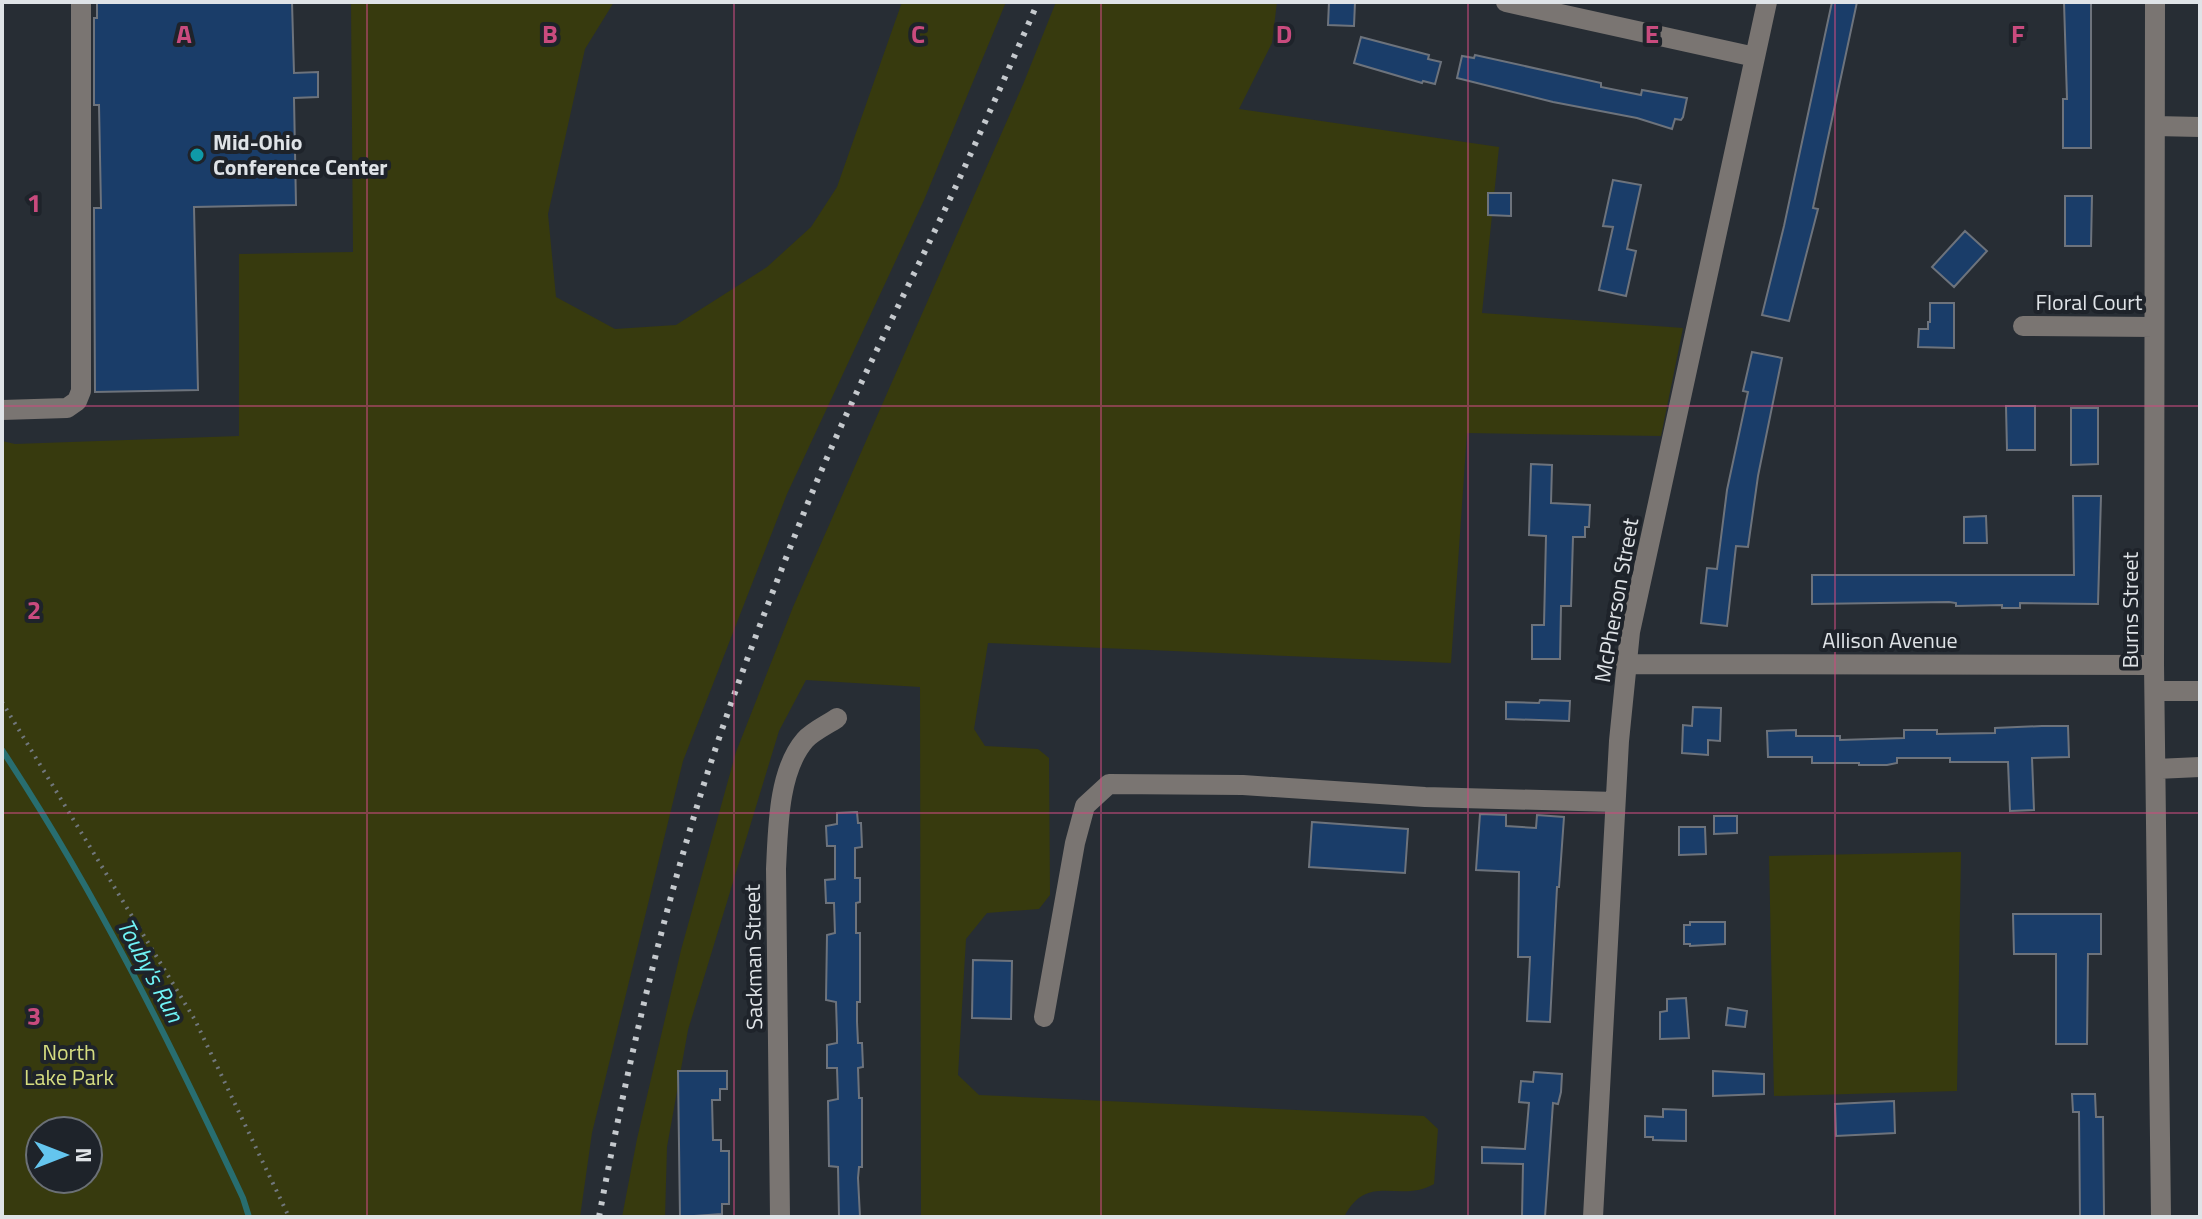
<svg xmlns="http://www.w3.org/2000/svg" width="2202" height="1219" font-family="'Titillium Web',sans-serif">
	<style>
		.green { fill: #373a0e; fill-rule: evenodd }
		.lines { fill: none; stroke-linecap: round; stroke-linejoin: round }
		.stream { stroke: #286e70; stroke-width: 6 }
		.building { fill: #1a3d69; stroke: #6d737c; stroke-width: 2 }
		.path { stroke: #71777c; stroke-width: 4; stroke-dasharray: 2 6; stroke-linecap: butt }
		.minor { stroke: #7a7572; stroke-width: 20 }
		.rail { stroke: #c5c9cd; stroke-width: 6; stroke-dasharray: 4 8; stroke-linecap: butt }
		.grid { fill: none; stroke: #c94b7e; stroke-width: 2; stroke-opacity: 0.55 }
		.culture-dot { fill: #0f9aa8; stroke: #1e232a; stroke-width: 3 }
		.labels { text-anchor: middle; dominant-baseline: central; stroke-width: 8; stroke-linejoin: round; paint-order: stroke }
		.poi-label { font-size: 22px; font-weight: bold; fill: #dfe3e7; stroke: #1e232a; text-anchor: start }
		.street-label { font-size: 22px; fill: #dfe3e7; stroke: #1e232a }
		.park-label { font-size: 22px; fill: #d5dc80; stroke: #1e232a }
		.water-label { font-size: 24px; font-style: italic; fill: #70f4f7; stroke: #1e232a }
		.grid-label { font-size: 26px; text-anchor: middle; font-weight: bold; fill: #c94b7e; stroke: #1e232a; stroke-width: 8; stroke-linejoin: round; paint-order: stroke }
	</style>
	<rect width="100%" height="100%" fill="#272d34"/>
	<path class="green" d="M351 2H614L585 49 548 214 556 297 615 329 676 325 767 267 811 227 837 187 902 2H1006L924 200 787 494 683 761 592 1133 580 1217H2V441L15 444 239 436V254L353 252ZM88 1131V1179H40V1131Z
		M1056 2H1277L1272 43 1239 109 1499 147 1482 313 1683 328 1661 436 1467 433 1451 663 988 643 974 729 985 746 1038 749 1049 758 1050 895 1039 909 987 913 966 939 958 1075 979 1095 1424 1116 1438 1129 1434 1184C1399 1204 1368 1171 1344 1217H921L920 687 806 680 779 731 688 1030 667 1147 665 1217H622L637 1139 681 950 736 752 793 607 1024 82Z
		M1961 852 1957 1091 1774 1096 1769 856Z"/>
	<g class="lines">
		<path class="stream" d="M2 750C96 892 171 1044 243 1198L249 1217"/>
	</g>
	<path class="building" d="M97 2H292L294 73 318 72V97L294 98 296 205 194 207 198 390 95 392 94 208H101L99 105H94V18H97Z
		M1329 2H1355L1354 26 1328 25Z
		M1832 2H1857L1813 208 1818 209 1789 321 1762 315 1784 226Z
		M2064 2H2091V148H2063V99H2067Z
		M1361 37 1429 55 1428 59 1441 62 1435 84 1423 81 1422 83 1354 63Z
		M1475 55 1601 83V87L1641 95 1642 90 1687 98 1683 117 1681 120 1675 119 1672 129 1637 118 1553 102 1457 78 1462 56 1474 58Z
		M1613 180 1641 185 1627 249 1636 251 1626 296 1599 290 1613 227 1603 226Z
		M1488 193H1511V216L1488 215Z
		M2065 196H2092L2091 246H2065Z
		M1965 231 1987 251 1954 287 1932 267Z
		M1930 303H1954V348L1918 347 1919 329H1928V322H1930Z
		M1752 352 1782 358 1758 476 1748 547 1736 546 1727 626 1701 623 1707 568 1717 569 1727 490 1748 392 1743 391Z
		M2006 406H2035V450H2007Z
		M2071 408H2098V464L2071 465Z
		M1531 464 1552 465 1551 503 1590 505 1589 527H1585V537H1573L1571 606H1561L1560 659H1532V625H1544L1546 536 1529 535Z
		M2073 496H2101L2098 604 2020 603V608H2002V605L1956 606V603L1949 602 1812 604V575H2074Z
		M1986 516 1987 543H1964V517Z
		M1540 700 1570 701 1569 721 1506 719V702L1539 703Z
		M1693 707 1721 708 1720 741 1708 740V755L1682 753 1683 725 1692 726Z
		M2042 726H2068L2069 757 2032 758 2034 810 2010 811 2008 762H1950V758H1897V763L1887 765H1859V763H1812V757H1768L1767 731 1796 730V736H1840V740L1904 738V730H1937V734L1995 733V728Z
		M857 812 858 823H861L862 847 855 848V878H860V902L856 903V933H860V1002H857V1022L858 1043H862L863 1067 858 1068 859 1098H862V1167H859L858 1178 860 1217H839L838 1167 829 1166 828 1101 838 1099 837 1068H827V1045L837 1043V1033L836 1002 826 1000 827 935 835 933 834 903H826L825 880 835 879V846H827L826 826 837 824V813Z
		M1480 814 1506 815V826L1536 828 1537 815 1564 817 1559 887H1557L1550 1022 1527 1021 1530 957H1518L1519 872 1476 870Z
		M1714 816H1737V833L1714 834Z
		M1312 822 1408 829 1405 873 1309 867Z
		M1679 827H1705L1706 854 1679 855Z
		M2013 914H2101V954H2088L2087 1044H2056V954H2014Z
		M1690 922H1725V944L1690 946V944H1684V925H1690Z
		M973 960 1012 961 1011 1019 972 1018Z
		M1686 998 1689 1038 1660 1039V1012L1667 1011V999Z
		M1728 1008 1747 1011 1745 1027 1726 1025Z
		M678 1071H727V1089H720V1100H712L713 1140H721V1151H729V1204H722V1214L680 1217Z
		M1713 1071 1764 1074V1094L1713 1096Z
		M1534 1072 1562 1074 1561 1092 1558 1104 1553 1103 1545 1217H1522L1523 1164 1482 1163V1147L1525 1149 1529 1103 1519 1102 1521 1081 1533 1082Z
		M2072 1094H2095L2096 1117H2103L2104 1217H2080L2079 1112H2073Z
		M1894 1101 1895 1133 1836 1136 1835 1104Z
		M1663 1109 1686 1110V1141L1653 1140V1137H1645V1116L1663 1117Z"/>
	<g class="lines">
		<path class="path" d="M2 702 195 1020 289 1217"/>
		<path class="minor" d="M1506 2 1755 57
			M2155 2 2154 665 2161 1217
			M2155 126 2200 127
			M2023 326 2154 327
			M2 410 67 408 77 401 81 391V2
			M1626 664 2154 665
			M2155 691H2200
			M2156 769 2200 767
			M1044 1017 1075 843 1085 806 1109 784 1243 785 1425 797 1615 802
			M780 1217 776 869C778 829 778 771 805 740 813 731 827 725 837 718
			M1593 1217 1619 741 1630 632 1767 2"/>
		<path class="rail" d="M599 1217C626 1073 659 927 703 787 733 692 770 598 807 505 851 397 906 293 956 186 984 125 1011 64 1038 2"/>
	</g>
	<path class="grid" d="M367 2V1217M734 2V1217M1101 2V1217M1468 2V1217M1835 2V1217M2 406H2200M2 813H2200"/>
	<circle class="culture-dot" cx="197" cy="155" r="8"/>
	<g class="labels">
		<g class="poi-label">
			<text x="213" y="142">Mid-Ohio<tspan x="213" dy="25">Conference Center</tspan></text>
		</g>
		<g class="street-label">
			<text x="2089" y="302">Floral Court</text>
			<text transform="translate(1616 600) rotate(-80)">McPherson Street</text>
			<text transform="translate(2130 610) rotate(-90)">Burns Street</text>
			<text x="1890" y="640">Allison Avenue</text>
			<text transform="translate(753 957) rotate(-91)">Sackman Street</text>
		</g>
		<g class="park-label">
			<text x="69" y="1052">North<tspan x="69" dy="25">Lake Park</tspan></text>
		</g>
		<g class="water-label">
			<text transform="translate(151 970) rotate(62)">Touby's Run</text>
		</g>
	</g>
	<g class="grid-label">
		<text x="184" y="43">A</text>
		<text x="550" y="43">B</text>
		<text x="918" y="43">C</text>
		<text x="1284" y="43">D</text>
		<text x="1652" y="43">E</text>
		<text x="2018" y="43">F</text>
		<text x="34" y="212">1</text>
		<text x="34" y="619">2</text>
		<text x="34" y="1025">3</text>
	</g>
	<rect width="2202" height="1219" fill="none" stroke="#dfe3e7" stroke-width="8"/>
	<g transform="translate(64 1155) rotate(90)"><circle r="38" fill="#1e232a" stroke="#6b7076" stroke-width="2"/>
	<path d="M0-6L14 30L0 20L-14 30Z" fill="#64c5ee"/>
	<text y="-12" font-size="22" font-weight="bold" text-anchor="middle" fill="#dfe3e7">N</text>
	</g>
</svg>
